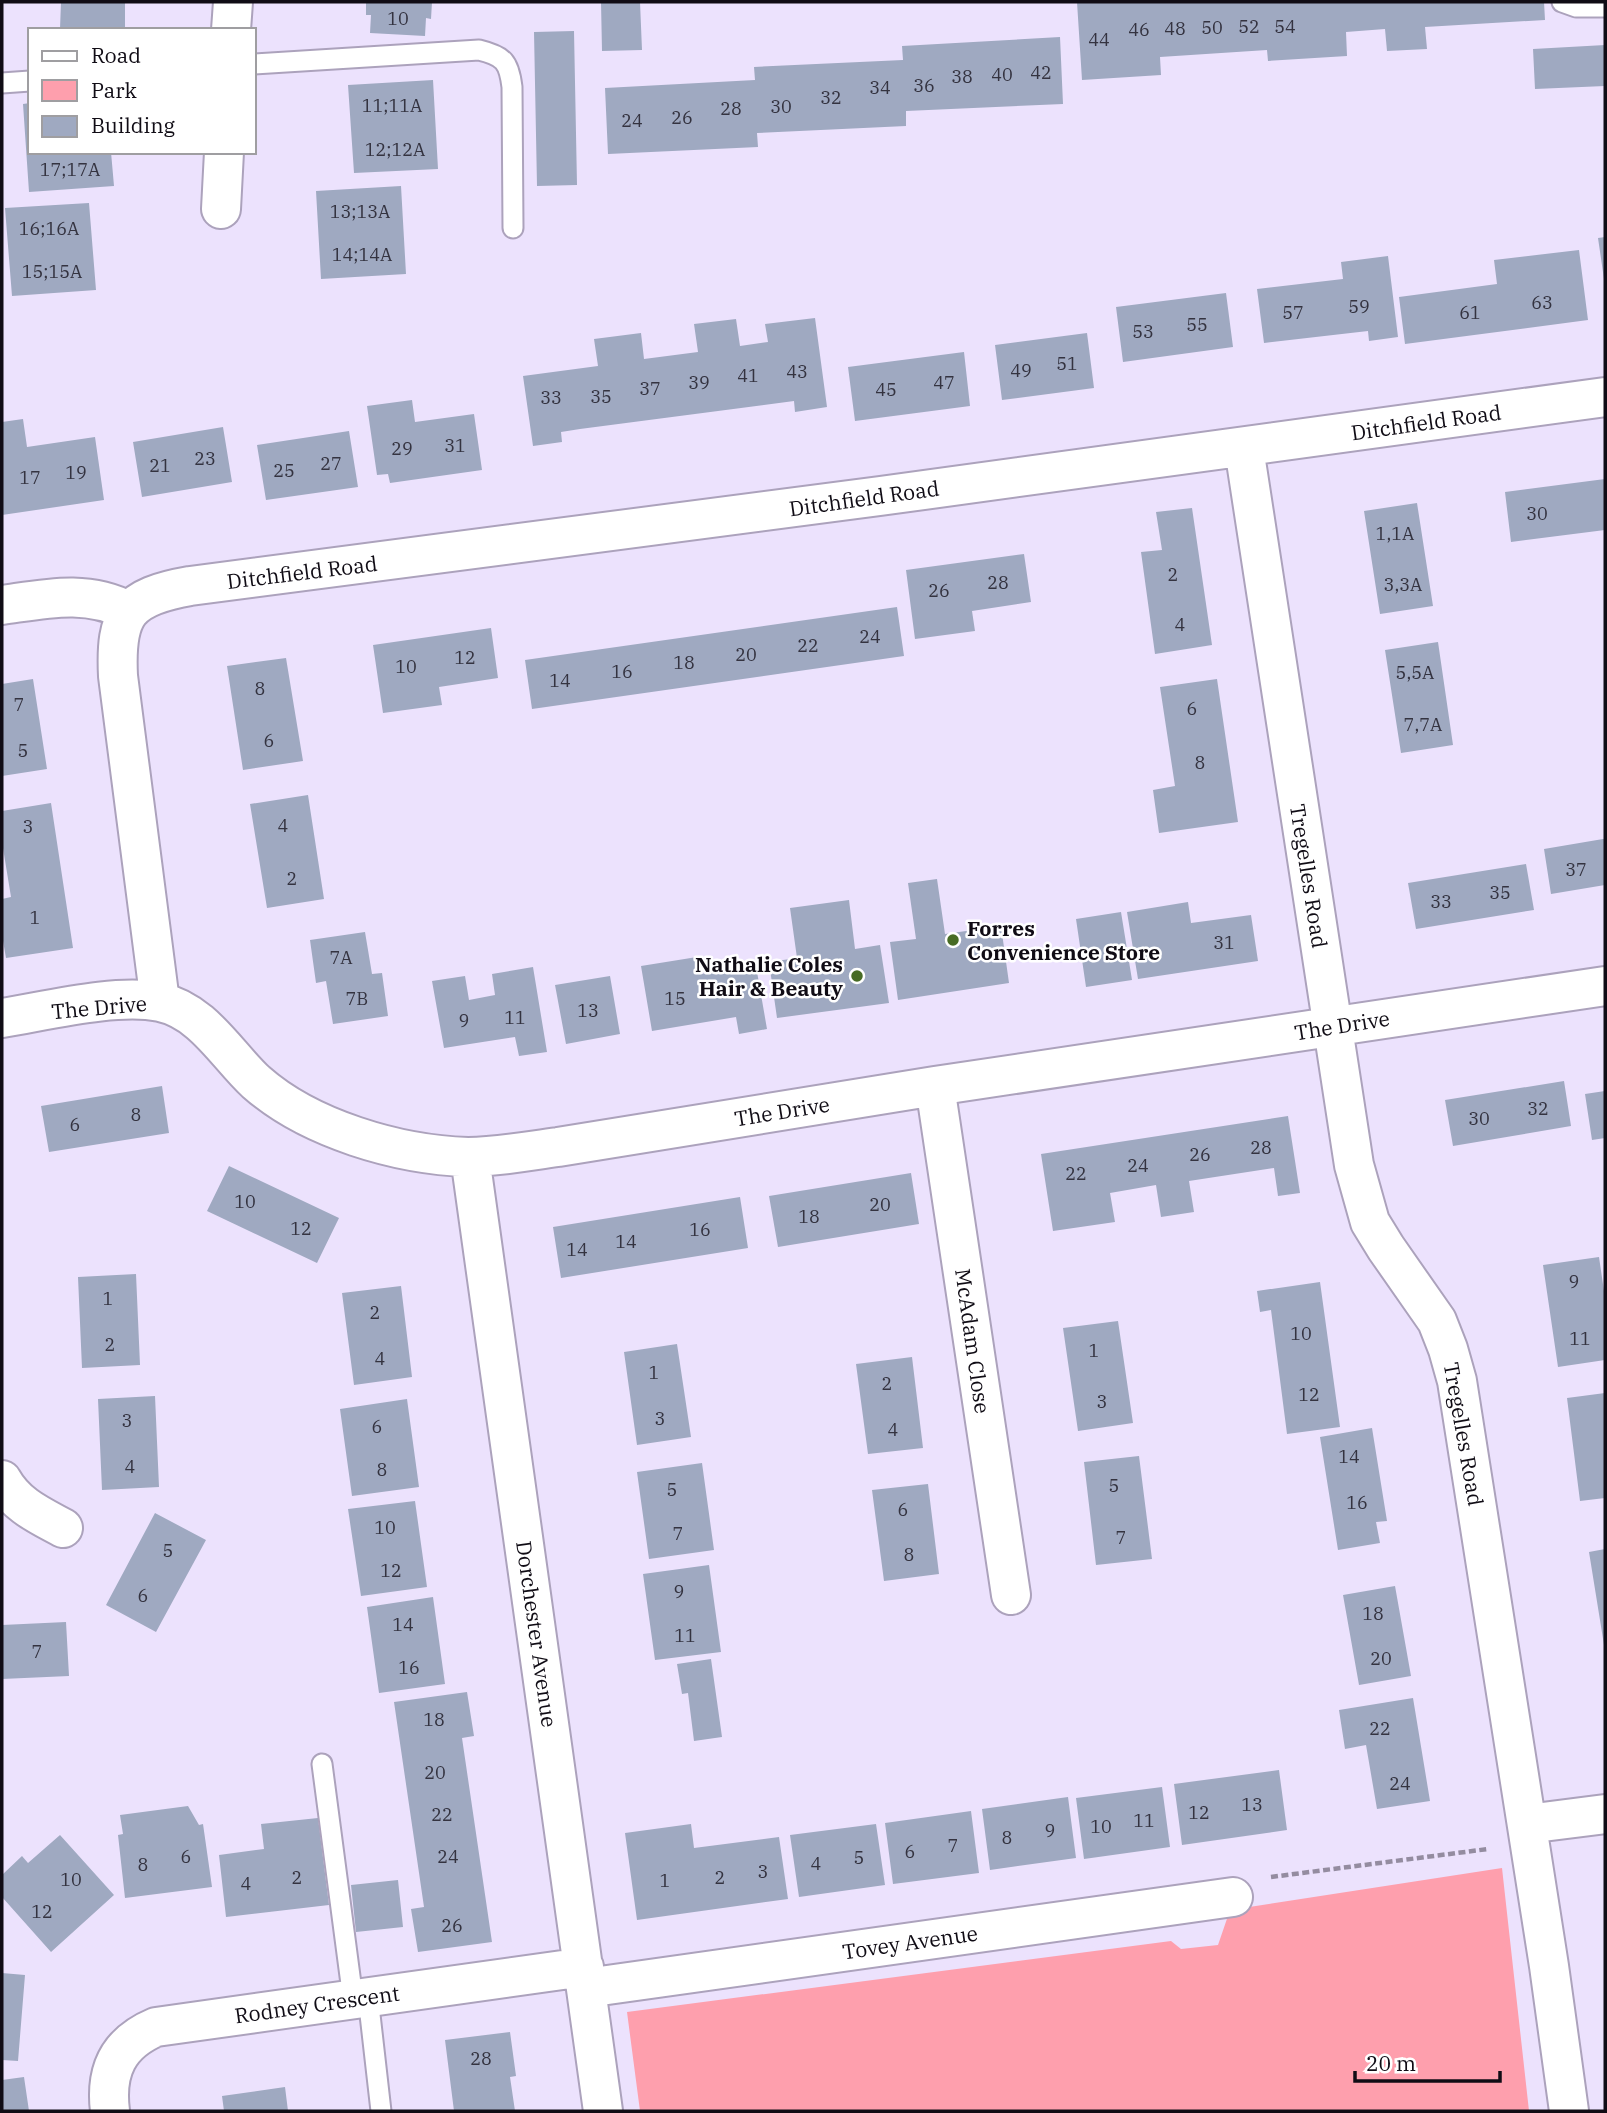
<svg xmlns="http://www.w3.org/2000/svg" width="1607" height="2113" font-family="'IBM Plex Serif',serif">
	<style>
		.green { fill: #fe9fad }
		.building { fill: #9fa9c1 }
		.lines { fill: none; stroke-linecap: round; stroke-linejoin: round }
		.service-casing { stroke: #aca2bc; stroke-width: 23 }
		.minor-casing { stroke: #aca2bc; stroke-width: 42 }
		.path { stroke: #948ca0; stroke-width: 4.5; stroke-dasharray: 7 3.5; stroke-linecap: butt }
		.service { stroke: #fff; stroke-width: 19 }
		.minor { stroke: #fff; stroke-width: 38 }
		.poi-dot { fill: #476b24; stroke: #fff; stroke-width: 2.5 }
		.labels { text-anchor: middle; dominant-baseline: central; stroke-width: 5; stroke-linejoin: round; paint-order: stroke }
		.number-label { font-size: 18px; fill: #343340 }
		.street-label { font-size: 21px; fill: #100c15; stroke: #fff }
		.poi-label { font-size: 21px; font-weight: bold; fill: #100c15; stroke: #fff; text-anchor: start }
	</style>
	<rect width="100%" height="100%" fill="#ece2fd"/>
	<path class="green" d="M1502 1868 1529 2111H640L627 2012 1171 1941 1181 1949 1218 1945 1230 1910Z"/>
	<path class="building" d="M61 2H125V30L60 29Z
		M366 2H432L431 19 426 18 425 36 370 33 371 15H366Z
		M601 2H640L642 50 602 51Z
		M1077 2H1544L1545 20 1425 27 1427 49 1387 51 1385 29 1346 32 1347 56 1268 61 1267 50 1160 57 1161 75 1082 80Z
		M574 31 577 185 537 186 534 32Z
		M1060 37 1063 104 906 111V126L757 133 758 147 608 154 605 88 755 80 754 67 903 60 902 46Z
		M1605 45V86L1535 89 1533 49Z
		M433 80 438 169 354 173 348 85Z
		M30 103V152H111L114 186 29 192 23 104Z
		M401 186 406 274 321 279 316 191Z
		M89 203 96 290 12 296 5 208Z
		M1605 237V279H1604L1598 238Z
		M1579 250 1588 320 1405 344 1399 297 1497 284 1494 260Z
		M1388 256 1398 337 1369 341 1368 331 1264 343 1257 289 1343 279 1341 262Z
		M1226 293 1233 347 1123 362 1116 307Z
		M815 318 827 407 795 412 794 401 580 429 561 432 562 442 533 446 523 376 598 366 594 339 641 333 644 359 698 352 694 324 736 319 740 346 768 342 765 324Z
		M1087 333 1094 388 1002 400 995 345Z
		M964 352 970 406 855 421 848 367Z
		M412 400 415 422 474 414 482 470 390 483 388 474 377 475 367 406Z
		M23 419 27 447 95 437 104 500 2 515V422Z
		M223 427 232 482 142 497 133 442Z
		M349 431 358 487 266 500 257 445Z
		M1605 479V530L1511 542 1505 492Z
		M1417 503 1433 606 1380 614 1364 511Z
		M1192 508 1212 645 1155 654 1141 552 1162 550 1156 512Z
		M1024 554 1031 602 972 611 975 631 915 639 906 570Z
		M897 607 904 656 532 709 525 660Z
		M491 628 498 678 439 687 442 705 383 713 373 645Z
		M1438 642 1453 745 1401 753 1385 650Z
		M286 658 303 761 243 770 227 666Z
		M33 679 47 769 2 776V684Z
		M1217 679 1238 822 1159 833 1153 790 1175 786 1160 687Z
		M308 795 324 899 267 908 250 804Z
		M51 803 73 948 6 958 2 935V899L11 897 2 842V811Z
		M1603 839H1605V885L1551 894 1544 849Z
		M1526 864 1534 910 1416 929 1408 883Z
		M937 879 945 934 1001 926 1009 983 898 1000 890 942 916 939 908 883Z
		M849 900 855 949 880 945 889 1003 777 1018 769 962 797 958 790 908Z
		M1188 902 1191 923 1251 915 1258 961 1138 979 1127 912Z
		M1121 912 1132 980 1086 987 1076 919Z
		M365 932 372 974 382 973 388 1016 333 1024 326 981 316 983 310 940Z
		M697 957 700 974 756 966 767 1029 739 1034 736 1017 652 1031 641 966Z
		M533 967 547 1052 519 1056 515 1037 444 1048 432 981 465 976 469 1000 495 995 492 974Z
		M610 976 620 1034 566 1044 555 985Z
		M1564 1081 1571 1126 1453 1146 1445 1100Z
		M162 1086 169 1133 49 1152 41 1106Z
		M1605 1091V1138L1592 1140 1585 1094Z
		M1288 1116 1300 1193 1278 1196 1274 1168 1189 1181 1194 1212 1161 1217 1156 1185 1110 1193 1115 1222 1053 1231 1041 1154Z
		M229 1166 339 1218 317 1263 207 1211Z
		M911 1173 919 1224 778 1247 769 1196Z
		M740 1197 748 1248 561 1278 553 1227Z
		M1599 1257 1605 1298V1360L1558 1367 1543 1265Z
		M136 1274 140 1365 82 1368 78 1277Z
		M1320 1282 1340 1427 1287 1434 1271 1310 1260 1312 1257 1291Z
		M401 1286 412 1377 354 1385 342 1293Z
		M1118 1321 1133 1423 1078 1431 1063 1328Z
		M677 1344 691 1437 637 1445 624 1352Z
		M912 1357 923 1448 868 1454 856 1364Z
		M1605 1393V1498L1580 1501 1567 1398Z
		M155 1396 159 1487 102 1490 98 1399Z
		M407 1399 419 1487 352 1496 340 1409Z
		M1372 1428 1387 1521 1376 1522 1380 1543 1338 1550 1320 1437Z
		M1139 1456 1152 1559 1096 1565 1084 1462Z
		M702 1463 714 1550 649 1559 637 1472Z
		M928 1484 939 1574 884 1581 872 1490Z
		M415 1501 427 1587 361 1596 348 1509Z
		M155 1513 206 1540 156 1632 106 1605Z
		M1605 1549V1645H1604L1589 1552Z
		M709 1565 721 1652 655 1660 643 1574Z
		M1395 1586 1411 1676 1359 1685 1343 1595Z
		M433 1597 445 1684 379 1693 367 1607Z
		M66 1622 69 1676 2 1679V1625Z
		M711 1659 722 1737 694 1741 688 1693 682 1694 677 1664Z
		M467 1692 474 1736 462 1738 492 1942 418 1952 411 1909 424 1907 394 1702Z
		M1413 1698 1430 1801 1377 1809 1366 1745 1345 1749 1339 1710Z
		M1279 1770 1287 1830 1182 1845 1174 1784Z
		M1162 1787 1170 1847 1084 1859 1076 1798Z
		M1068 1797 1076 1858 990 1870 982 1809Z
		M188 1806 199 1825 203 1824 212 1887 125 1898 118 1835 123 1834 120 1815Z
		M971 1811 979 1873 893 1884 885 1823Z
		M318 1818 329 1905 226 1917 219 1855 264 1849 261 1824Z
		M691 1824 694 1848 779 1837 788 1899 637 1920 625 1833Z
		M876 1824 885 1885 799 1897 790 1835Z
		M60 1835 114 1895 51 1952 2 1897V1875L22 1856 28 1863Z
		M398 1880 403 1927 356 1932 351 1885Z
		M2 1973 25 1975 18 2061 2 2060Z
		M510 2032 516 2076 510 2077 515 2111H454L445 2040Z
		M24 2077 29 2111H2V2080Z
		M285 2087 288 2111H224L222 2096Z"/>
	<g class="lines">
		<defs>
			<path id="service" d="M1562 2 1576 7H1605
				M254 64 479 50C504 56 509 62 512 87L513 228
				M2 83 30 81
				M322 1764 353 1999
				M368 1997 381 2111"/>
			<path id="minor" d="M231 30 233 2
				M221 209 224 152
				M1244 448 1354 1165 1370 1222 1386 1248 1437 1321 1448 1349 1457 1381 1549 1966 1569 2111
				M2 605C45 599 87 589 128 611
				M160 1002 118 676C115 614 127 597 190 586L880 496 1605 397
				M2 1018C46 1011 117 993 160 1002 203 1011 226 1054 256 1082 309 1129 398 1155 468 1157 498 1157 528 1151 558 1147L935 1086 1605 986
				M935 1086 1011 1595
				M470 1157 603 2111
				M2 1480C16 1505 39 1515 63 1528
				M1527 1824 1605 1814
				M586 1988 1233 1897
				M110 2111C105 2071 118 2043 156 2027L584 1967"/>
		</defs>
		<use href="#service" class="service-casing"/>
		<use href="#minor" class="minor-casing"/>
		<path class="path" d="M1271 1877 1488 1849"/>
		<use href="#service" class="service"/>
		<use href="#minor" class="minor"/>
	</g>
	<g class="poi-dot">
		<circle cx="953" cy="940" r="7"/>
		<circle cx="857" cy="976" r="7"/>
	</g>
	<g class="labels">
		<g class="number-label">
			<text x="398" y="18">10</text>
			<text x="1249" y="26">52</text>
			<text x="1285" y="26">54</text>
			<text x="1212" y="27">50</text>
			<text x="1175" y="28">48</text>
			<text x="1139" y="29">46</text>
			<text x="1099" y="39">44</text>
			<text x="1041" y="72">42</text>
			<text x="1002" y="74">40</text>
			<text x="962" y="76">38</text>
			<text x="924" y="85">36</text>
			<text x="880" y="87">34</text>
			<text x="831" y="97">32</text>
			<text x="392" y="105">11;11A</text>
			<text x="781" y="106">30</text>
			<text x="731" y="108">28</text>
			<text x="682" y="117">26</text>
			<text x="632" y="120">24</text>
			<text x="395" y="149">12;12A</text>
			<text x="70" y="169">17;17A</text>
			<text x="360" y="211">13;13A</text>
			<text x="49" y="228">16;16A</text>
			<text x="362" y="254">14;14A</text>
			<text x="52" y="271">15;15A</text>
			<text x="1542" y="302">63</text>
			<text x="1359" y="306">59</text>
			<text x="1293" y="312">57</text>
			<text x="1470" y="312">61</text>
			<text x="1197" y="324">55</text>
			<text x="1143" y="331">53</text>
			<text x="1067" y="363">51</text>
			<text x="1021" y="370">49</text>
			<text x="797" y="371">43</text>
			<text x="748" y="375">41</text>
			<text x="699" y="382">39</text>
			<text x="944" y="382">47</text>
			<text x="650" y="388">37</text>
			<text x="886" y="389">45</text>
			<text x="601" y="396">35</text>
			<text x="551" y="397">33</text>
			<text x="455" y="445">31</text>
			<text x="402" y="448">29</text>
			<text x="205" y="458">23</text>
			<text x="331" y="463">27</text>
			<text x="160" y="465">21</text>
			<text x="284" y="470">25</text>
			<text x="76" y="472">19</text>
			<text x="30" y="477">17</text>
			<text x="1537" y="513">30</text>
			<text x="1395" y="533">1,1A</text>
			<text x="1173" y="574">2</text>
			<text x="998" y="582">28</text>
			<text x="1403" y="584">3,3A</text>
			<text x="939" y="590">26</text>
			<text x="1180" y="624">4</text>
			<text x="870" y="636">24</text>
			<text x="808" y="645">22</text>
			<text x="746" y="654">20</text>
			<text x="465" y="657">12</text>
			<text x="684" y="662">18</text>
			<text x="406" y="666">10</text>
			<text x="622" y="671">16</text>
			<text x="1415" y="672">5,5A</text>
			<text x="560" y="680">14</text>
			<text x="260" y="688">8</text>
			<text x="19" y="704">7</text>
			<text x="1192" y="708">6</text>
			<text x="1423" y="724">7,7A</text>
			<text x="269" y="740">6</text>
			<text x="23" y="750">5</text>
			<text x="1200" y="762">8</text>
			<text x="283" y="825">4</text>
			<text x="28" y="826">3</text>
			<text x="1576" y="869">37</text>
			<text x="292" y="878">2</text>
			<text x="1500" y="892">35</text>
			<text x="1441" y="901">33</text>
			<text x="35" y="917">1</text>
			<text x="1224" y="942">31</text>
			<text x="341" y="957">7A</text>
			<text x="357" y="998">7B</text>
			<text x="675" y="998">15</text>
			<text x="588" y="1010">13</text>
			<text x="515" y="1017">11</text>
			<text x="464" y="1020">9</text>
			<text x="1538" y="1108">32</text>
			<text x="136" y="1114">8</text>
			<text x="1479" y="1118">30</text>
			<text x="75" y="1124">6</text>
			<text x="1261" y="1147">28</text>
			<text x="1200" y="1154">26</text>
			<text x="1138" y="1165">24</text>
			<text x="1076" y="1173">22</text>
			<text x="245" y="1201">10</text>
			<text x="880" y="1204">20</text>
			<text x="809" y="1216">18</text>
			<text x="301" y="1228">12</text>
			<text x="700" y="1229">16</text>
			<text x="626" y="1241">14</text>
			<text x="577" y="1249">14</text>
			<text x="1574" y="1281">9</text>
			<text x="108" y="1298">1</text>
			<text x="375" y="1312">2</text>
			<text x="1301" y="1333">10</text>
			<text x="1580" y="1338">11</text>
			<text x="110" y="1344">2</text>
			<text x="1094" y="1350">1</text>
			<text x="380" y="1358">4</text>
			<text x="654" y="1372">1</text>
			<text x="887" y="1383">2</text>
			<text x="1309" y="1394">12</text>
			<text x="1102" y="1401">3</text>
			<text x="660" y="1418">3</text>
			<text x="127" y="1420">3</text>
			<text x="377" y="1426">6</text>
			<text x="893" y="1429">4</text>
			<text x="1349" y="1456">14</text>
			<text x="130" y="1466">4</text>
			<text x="382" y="1469">8</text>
			<text x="1114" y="1485">5</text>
			<text x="672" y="1489">5</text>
			<text x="1357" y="1502">16</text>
			<text x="903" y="1509">6</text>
			<text x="385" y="1527">10</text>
			<text x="678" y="1533">7</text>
			<text x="1121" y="1537">7</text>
			<text x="168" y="1550">5</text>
			<text x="909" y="1554">8</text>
			<text x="391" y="1570">12</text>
			<text x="679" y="1591">9</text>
			<text x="143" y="1595">6</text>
			<text x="1373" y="1613">18</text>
			<text x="403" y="1624">14</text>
			<text x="685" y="1635">11</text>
			<text x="37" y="1651">7</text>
			<text x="1381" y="1658">20</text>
			<text x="409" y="1667">16</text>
			<text x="434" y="1719">18</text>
			<text x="1380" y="1728">22</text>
			<text x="435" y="1772">20</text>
			<text x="1400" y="1783">24</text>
			<text x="1252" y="1804">13</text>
			<text x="1199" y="1812">12</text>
			<text x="442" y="1814">22</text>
			<text x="1144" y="1820">11</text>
			<text x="1101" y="1826">10</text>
			<text x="1050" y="1830">9</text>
			<text x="1007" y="1837">8</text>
			<text x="953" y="1845">7</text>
			<text x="910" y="1851">6</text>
			<text x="186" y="1856">6</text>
			<text x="448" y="1856">24</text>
			<text x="859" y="1857">5</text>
			<text x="816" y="1863">4</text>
			<text x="143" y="1864">8</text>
			<text x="763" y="1871">3</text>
			<text x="297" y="1877">2</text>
			<text x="720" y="1877">2</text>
			<text x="71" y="1879">10</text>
			<text x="665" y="1880">1</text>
			<text x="246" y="1883">4</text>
			<text x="42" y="1911">12</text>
			<text x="452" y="1925">26</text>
			<text x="481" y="2058">28</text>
		</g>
		<g class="street-label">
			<text transform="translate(1426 422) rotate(-8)">Ditchfield Road</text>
			<text transform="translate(864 498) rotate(-8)">Ditchfield Road</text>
			<text transform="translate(302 572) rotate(-7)">Ditchfield Road</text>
			<text transform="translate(1309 876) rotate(81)">Tregelles Road</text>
			<text transform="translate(99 1007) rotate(-5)">The Drive</text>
			<text transform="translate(1342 1025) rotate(-9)">The Drive</text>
			<text transform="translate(782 1111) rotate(-9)">The Drive</text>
			<text transform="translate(973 1341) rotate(82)">McAdam Close</text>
			<text transform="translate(1464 1434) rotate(80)">Tregelles Road</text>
			<text transform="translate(537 1634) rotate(82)">Dorchester Avenue</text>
			<text transform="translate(910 1942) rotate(-8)">Tovey Avenue</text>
			<text transform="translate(317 2004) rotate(-8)">Rodney Crescent</text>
		</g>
		<g class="poi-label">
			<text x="967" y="928">Forres<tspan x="967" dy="24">Convenience Store</tspan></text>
			<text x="843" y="964" text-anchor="end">Nathalie Coles<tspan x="843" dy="24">Hair &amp; Beauty</tspan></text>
		</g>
	</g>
	<rect width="1607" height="2113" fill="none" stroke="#100c15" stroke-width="7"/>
	<rect x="28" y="28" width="228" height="126" fill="#ffffff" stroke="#9f9ea1" stroke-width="2"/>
	<rect x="42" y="51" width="35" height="10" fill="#ffffff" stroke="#9f9ea1" stroke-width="2"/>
	<text x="91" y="63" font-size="21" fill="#100c15">Road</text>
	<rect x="42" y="80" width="35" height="21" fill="#fe9fad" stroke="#9f9ea1" stroke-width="2"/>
	<text x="91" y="98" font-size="21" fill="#100c15">Park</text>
	<rect x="42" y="116" width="35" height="21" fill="#9fa9c1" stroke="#9f9ea1" stroke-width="2"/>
	<text x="91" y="133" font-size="21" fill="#100c15">Building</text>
	<path d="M1355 2071v10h145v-10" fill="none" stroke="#100c15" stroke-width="3.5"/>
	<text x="1366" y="2071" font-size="21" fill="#100c15" stroke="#ffffff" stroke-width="5" paint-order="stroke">20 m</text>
</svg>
